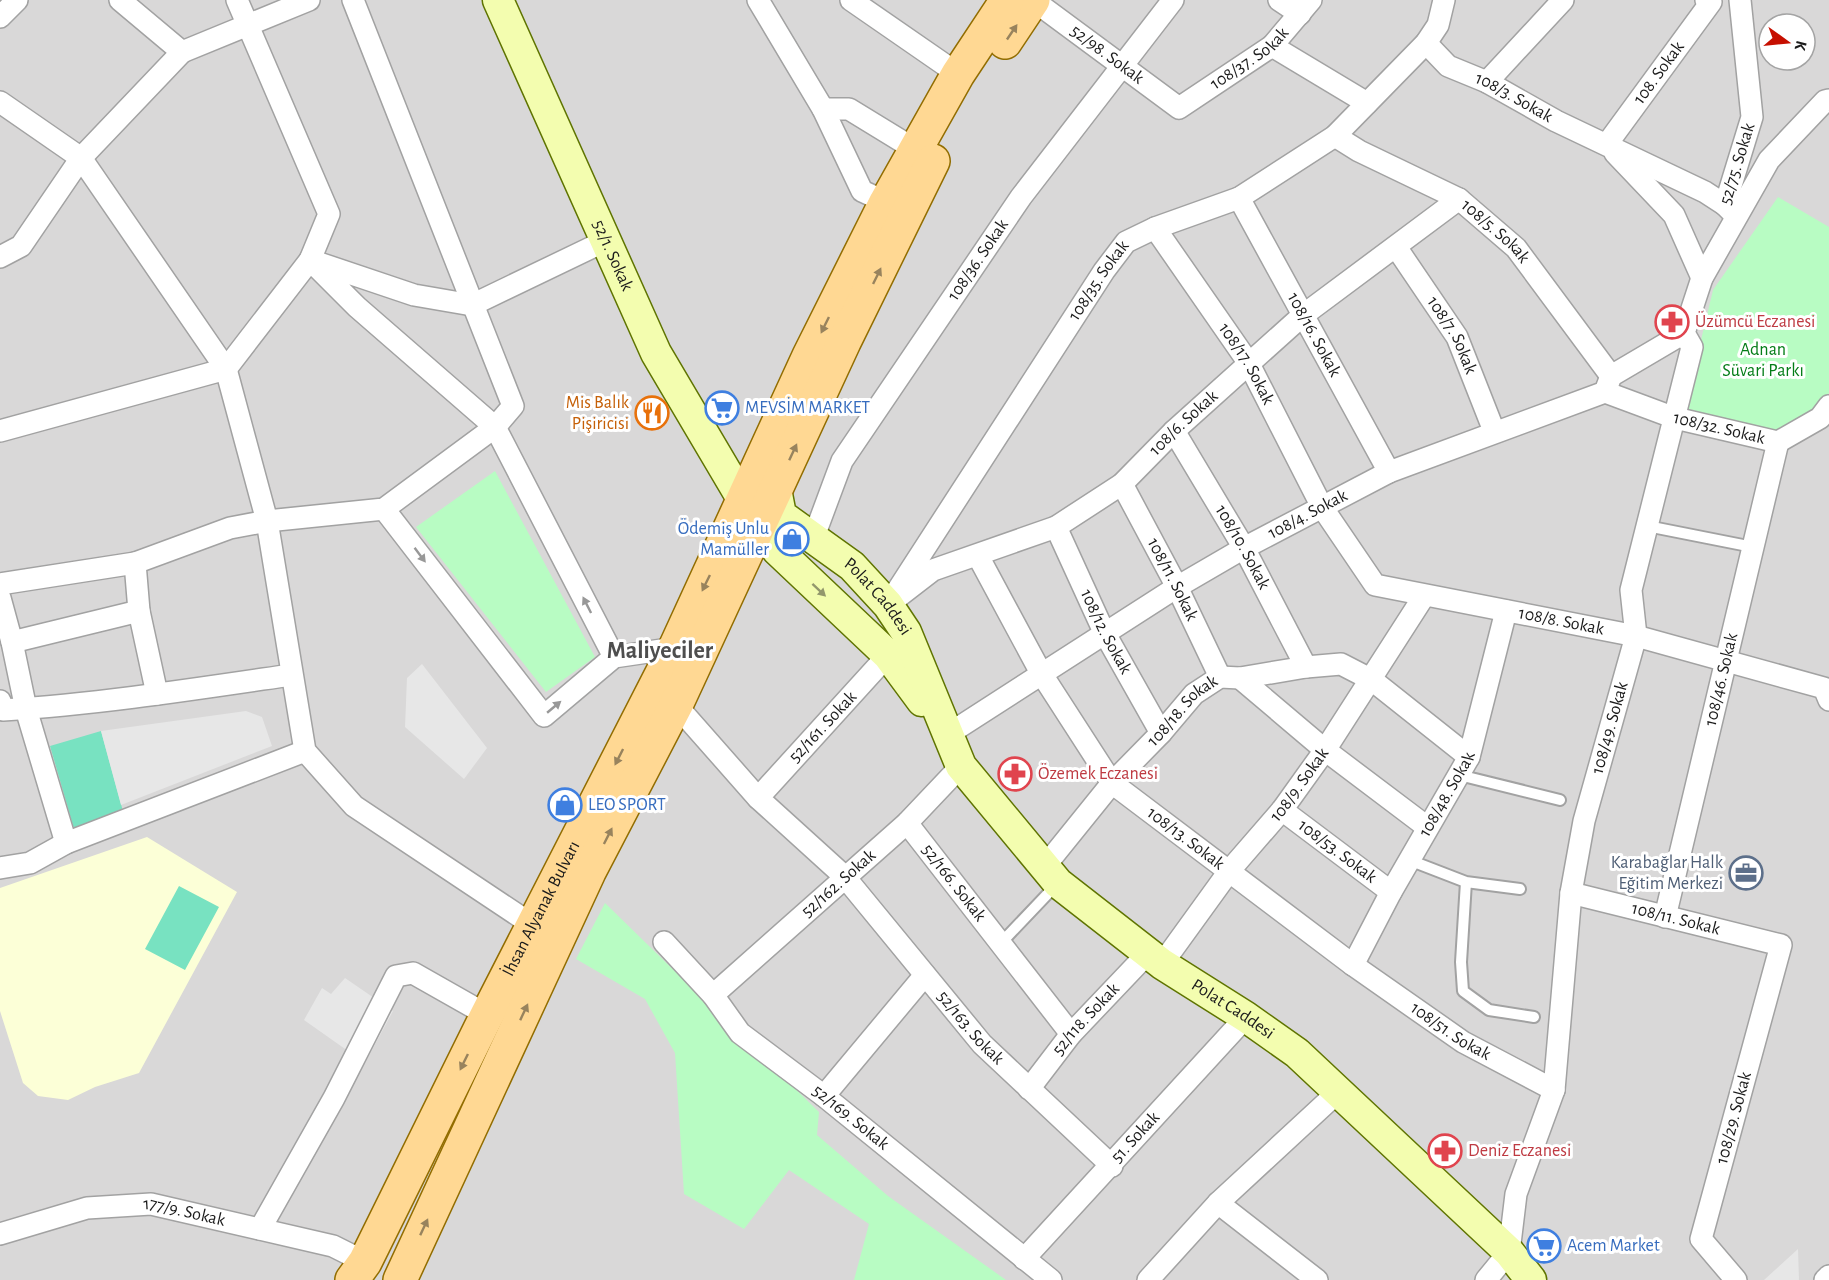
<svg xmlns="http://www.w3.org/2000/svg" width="1829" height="1280" font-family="'Alegreya Sans',sans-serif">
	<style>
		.residential { fill: #d9d8d8; fill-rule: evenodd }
		.education { fill: #fcffd7 }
		.park { fill: #b8fcc3 }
		.pitch { fill: #78e2c1 }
		.parking { fill: #e7e7e7 }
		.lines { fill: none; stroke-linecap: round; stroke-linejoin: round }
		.service-casing { stroke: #a2a2a2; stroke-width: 14 }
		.minor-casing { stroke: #a2a2a2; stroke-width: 24 }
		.secondary-casing { stroke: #5f7400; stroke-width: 33 }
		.primary-casing { stroke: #926d00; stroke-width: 36 }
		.service { stroke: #fff; stroke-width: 10 }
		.minor { stroke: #fff; stroke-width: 21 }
		.secondary { stroke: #f3fdaf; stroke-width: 30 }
		.primary { stroke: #ffd893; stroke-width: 33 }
		.oneway { fill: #98835d }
		.oneway2 { fill: #989898 }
		.oneway3 { fill: #92976c }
		.labels { text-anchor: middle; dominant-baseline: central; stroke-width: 6; stroke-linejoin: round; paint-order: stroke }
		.street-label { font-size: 18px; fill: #1b1b1b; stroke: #fff }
		.health-label { font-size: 18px; fill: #be3a42; stroke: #fff; text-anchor: start }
		.park-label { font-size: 18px; fill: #057d18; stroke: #fff }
		.food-label { font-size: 18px; fill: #c56008; stroke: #fff; text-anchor: end }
		.shop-label { font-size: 18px; fill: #366cbe; stroke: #fff; text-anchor: start }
		.service-label { font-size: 18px; fill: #4e5e75; stroke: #fff; text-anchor: end }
		.district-label { font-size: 24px; font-weight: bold; fill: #4e4e4e; stroke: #fff }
	</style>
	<rect width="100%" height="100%" fill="#eeeae0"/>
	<path class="residential" d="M0 0H1829V1280H0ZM1769 24H1805V60H1769Z"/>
	<path class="education" d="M147 837 237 892 139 1073 95 1087 68 1100 38 1096 23 1083 0 1011V888Z"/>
	<path class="park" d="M1778 197 1829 227V393L1815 412 1778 431 1684 411 1713 290Z
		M495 471 595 657 546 692 416 527Z
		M605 903 819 1112 817 1135 888 1196 1006 1280H854L869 1224 789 1170 744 1229 684 1194 675 1053 645 999 576 959Z"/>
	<path class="pitch" d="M101 731 124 815 74 829 50 746Z
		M179 886 219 907 185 970 145 949Z"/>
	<path class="parking" d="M422 664 487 748 464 779 405 727 407 678Z
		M246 711 262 717 272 746 121 805 101 731Z
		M345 978 393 1011 365 1063 304 1020 322 988 331 994Z
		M1798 1249 1799 1280H1764Z"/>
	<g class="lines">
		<defs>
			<path id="service" d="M1647 526 1753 547
				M1459 775 1560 800
				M1409 860 1466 882 1520 889
				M1466 882 1461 962 1463 991 1489 1010 1534 1017
				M1000 944 1058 883"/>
			<g id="minor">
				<path d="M120 0 182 52 309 0"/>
				<path d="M758 0 823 109 862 191 886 202"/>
				<path d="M851 0 958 74"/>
				<path id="s1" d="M1033 0 1179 108 1272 46 1311 0"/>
				<path d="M1279 0 1300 14"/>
				<path d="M0 17 17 0"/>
				<path id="s2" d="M1426 43 1448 66 1487 82 1556 121 1705 192 1725 205"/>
				<path d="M1272 46 1367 103"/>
				<path d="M1487 82 1563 0"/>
				<path d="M0 102 81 158 226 369 267 521 305 751 354 806 534 926"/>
				<path d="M823 109H849L916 150"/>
				<path id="s3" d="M1335 136 1359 151 1459 199 1516 248 1611 376"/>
				<path id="s4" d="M1607 144 1711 2 1706 0"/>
				<path d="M1615 153 1674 215 1702 278"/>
				<path id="s5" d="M1239 198 1389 472"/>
				<path id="s6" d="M1735 215 1725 205 1752 117 1740 0"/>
				<path id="s7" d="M1155 228 1248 362 1322 507 1375 585 1636 636 1824 688 1829 700"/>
				<path d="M605 241 472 305 414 295 310 260 357 307 495 427 614 657"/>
				<path id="s8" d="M1396 247 1457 337 1494 431"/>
				<path d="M0 257 21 246 81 158 182 52"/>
				<path id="s9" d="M1605 392 1675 418 1778 442 1820 418 1829 406"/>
				<path d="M0 431 226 369 310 260 329 214 237 0"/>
				<path id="s10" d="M1174 431 1244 548 1306 667"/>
				<path id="s11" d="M1122 484 1177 587 1220 677"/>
				<path d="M384 509 544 716 614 657 675 648 682 652"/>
				<path id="s12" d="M1056 527 1104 632 1161 733"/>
				<path id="s13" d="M813 539 842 461 1021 197 1173 0"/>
				<path id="s14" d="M978 556 1041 673 1112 783 1353 965 1463 1042 1554 1090"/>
				<path d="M0 584 135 563"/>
				<path id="s15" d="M898 597 933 570 1056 527 1122 484 1174 431 1302 316 1459 199"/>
				<path d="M0 598 12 642 26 709 66 843"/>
				<path id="s16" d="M888 605 1104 271 1126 242 1155 228 1239 198 1335 136 1426 43 1438 25 1444 0"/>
				<path d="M12 642 139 611"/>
				<path id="s17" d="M888 655 758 798 844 876 982 1044 1112 1166"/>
				<path d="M1240 678 1325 750 1427 827"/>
				<path d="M157 694 139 611 135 563 230 528 267 521 384 509 495 427 513 406 353 0"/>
				<path d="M0 701 3 710C99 704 195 689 291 675"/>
				<path d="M676 705 758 798"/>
				<path id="s18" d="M947 735 1177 587 1244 548 1389 472 1605 392 1611 376 1684 333"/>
				<path id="s19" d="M1282 810 1391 892"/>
				<path id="s20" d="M907 823 1071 1034"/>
				<path id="s21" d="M1045 866 1112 783 1161 733 1194 694 1220 677 1240 678 1306 667 1341 664 1372 680 1469 757"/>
				<path d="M0 868 30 863 66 843 305 751"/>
				<path id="s22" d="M1571 893 1781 945 1701 1239 1736 1280"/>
				<path id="s23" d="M1665 917 1778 442"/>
				<path id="s24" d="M664 942 713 995 740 1033 824 1096 1051 1280"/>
				<path id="s25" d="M1162 964 1230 870 1282 810 1325 750 1424 596"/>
				<path id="s26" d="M1353 965 1391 892 1469 757 1506 611"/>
				<path id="s27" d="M713 995 907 823 961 766"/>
				<path id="s28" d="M1029 1089 1071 1034 1148 953"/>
				<path d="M824 1096 925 975"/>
				<path d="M1218 1203 1317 1280"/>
				<path d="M260 1229 334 1098 396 976 413 973 487 1015"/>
				<path id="s29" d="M0 1234 87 1208 151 1204 333 1246 365 1262"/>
				<path id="s30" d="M1024 1259 1246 1017"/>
				<path d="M1148 1280 1218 1203 1338 1092"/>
				<path id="s31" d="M1486 1280 1509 1252 1516 1194 1554 1090 1571 893 1584 821 1636 636 1631 590 1692 347 1684 333 1702 278 1769 160 1825 101 1829 100"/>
				<path d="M1825 1280 1829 1276"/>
			</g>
			<g id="secondary">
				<path id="s32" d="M498 0 656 353 744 502 777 550 888 655 922 701"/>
				<path id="s33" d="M776 489 781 515 852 566 888 605 906 632 961 766 1058 883 1162 964 1246 1017 1297 1053 1509 1252 1531 1280"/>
			</g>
			<g id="primary">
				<path d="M1005 42 1033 0"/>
				<path id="s34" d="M352 1280 365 1262 487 1015 675 648 809 356 886 202 958 74 1007 0"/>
				<path d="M400 1280 589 872 676 705 844 342 933 161"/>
			</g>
		</defs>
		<use href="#service" class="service-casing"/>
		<use href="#minor" class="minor-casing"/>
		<use href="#secondary" class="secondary-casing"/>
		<use href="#primary" class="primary-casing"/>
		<use href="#service" class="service"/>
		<use href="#minor" class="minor"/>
		<use href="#secondary" class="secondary"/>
		<use href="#primary" class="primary"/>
	</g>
	<defs><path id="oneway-solid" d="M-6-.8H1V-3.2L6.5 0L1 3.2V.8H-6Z" transform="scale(1.5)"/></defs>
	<g class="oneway">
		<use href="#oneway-solid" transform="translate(1012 32) rotate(-56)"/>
		<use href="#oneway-solid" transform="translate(877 276) rotate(-64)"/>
		<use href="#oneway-solid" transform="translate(825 325) rotate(116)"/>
		<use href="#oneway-solid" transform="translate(793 452) rotate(-65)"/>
		<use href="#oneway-solid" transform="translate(706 583) rotate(116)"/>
		<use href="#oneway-solid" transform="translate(619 757) rotate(117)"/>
		<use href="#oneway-solid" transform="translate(608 836) rotate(-63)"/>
		<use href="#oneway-solid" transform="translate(524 1012) rotate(-65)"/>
		<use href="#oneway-solid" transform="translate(464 1062) rotate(116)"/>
		<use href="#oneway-solid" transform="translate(424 1227) rotate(-65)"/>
	</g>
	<g class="oneway2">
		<use href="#oneway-solid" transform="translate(420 555) rotate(53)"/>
		<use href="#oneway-solid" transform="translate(587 605) rotate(-117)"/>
		<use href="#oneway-solid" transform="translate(554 707) rotate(-40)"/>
	</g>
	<use class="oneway3" href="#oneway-solid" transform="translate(819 590) rotate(43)"/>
	<defs>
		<symbol id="pharmacy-ring" viewBox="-11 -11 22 22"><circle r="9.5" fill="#fff" stroke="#e0444e" stroke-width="1.5"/><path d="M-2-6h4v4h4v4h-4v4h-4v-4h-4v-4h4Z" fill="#e0444e"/></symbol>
		<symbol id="supermarket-ring" viewBox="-11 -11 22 22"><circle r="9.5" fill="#fff" stroke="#3f7fe0" stroke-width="1.5"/><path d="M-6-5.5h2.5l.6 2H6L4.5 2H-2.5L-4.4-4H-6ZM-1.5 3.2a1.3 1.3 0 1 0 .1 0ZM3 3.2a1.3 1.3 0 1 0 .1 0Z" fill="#3f7fe0"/></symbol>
		<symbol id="restaurant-ring" viewBox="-11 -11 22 22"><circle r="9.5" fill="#fff" stroke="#e8710a" stroke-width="1.5"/><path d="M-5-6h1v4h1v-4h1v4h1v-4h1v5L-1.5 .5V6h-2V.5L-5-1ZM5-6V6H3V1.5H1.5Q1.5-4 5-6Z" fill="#e8710a"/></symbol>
		<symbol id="shop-ring" viewBox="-11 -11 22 22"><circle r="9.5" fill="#fff" stroke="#3f7fe0" stroke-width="1.5"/><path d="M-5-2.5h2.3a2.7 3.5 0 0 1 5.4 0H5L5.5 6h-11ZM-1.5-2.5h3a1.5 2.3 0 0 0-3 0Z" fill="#3f7fe0"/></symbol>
		<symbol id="office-ring" viewBox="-11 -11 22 22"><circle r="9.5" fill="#fff" stroke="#5c6f8a" stroke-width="1.5"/><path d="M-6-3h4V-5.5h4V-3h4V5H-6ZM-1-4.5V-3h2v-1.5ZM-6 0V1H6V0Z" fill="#5c6f8a"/></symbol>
	</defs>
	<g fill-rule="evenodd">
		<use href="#pharmacy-ring" x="1653" y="303" width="38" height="38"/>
		<use href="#supermarket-ring" x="703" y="389" width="38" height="38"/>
		<use href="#restaurant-ring" x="633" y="394" width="38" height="38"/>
		<use href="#shop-ring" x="773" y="520" width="38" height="38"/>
		<use href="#pharmacy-ring" x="996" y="755" width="38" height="38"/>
		<use href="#shop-ring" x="546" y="786" width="38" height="38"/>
		<use href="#office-ring" x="1727" y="854" width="38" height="38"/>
		<use href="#pharmacy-ring" x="1426" y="1132" width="38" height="38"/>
		<use href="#supermarket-ring" x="1525" y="1227" width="38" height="38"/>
	</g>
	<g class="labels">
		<g class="street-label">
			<text stroke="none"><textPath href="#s1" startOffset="92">52/98. Sokak</textPath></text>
			<text stroke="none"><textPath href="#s1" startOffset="268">108/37. Sokak</textPath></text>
			<text stroke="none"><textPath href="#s4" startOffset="88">108. Sokak</textPath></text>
			<text stroke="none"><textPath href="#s2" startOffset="105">108/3. Sokak</textPath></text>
			<text stroke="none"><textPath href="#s6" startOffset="57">52/75. Sokak</textPath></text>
			<text stroke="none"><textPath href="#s3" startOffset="188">108/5. Sokak</textPath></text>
			<text stroke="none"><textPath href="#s32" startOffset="280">52/1. Sokak</textPath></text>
			<text stroke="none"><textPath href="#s13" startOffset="326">108/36. Sokak</textPath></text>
			<text stroke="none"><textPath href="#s16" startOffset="387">108/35. Sokak</textPath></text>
			<text stroke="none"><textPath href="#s5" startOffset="156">108/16. Sokak</textPath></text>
			<text stroke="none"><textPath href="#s8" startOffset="105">108/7. Sokak</textPath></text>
			<text stroke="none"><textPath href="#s7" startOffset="164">108/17. Sokak</textPath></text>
			<text stroke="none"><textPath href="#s15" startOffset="340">108/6. Sokak</textPath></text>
			<text stroke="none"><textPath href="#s9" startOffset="120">108/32. Sokak</textPath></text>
			<text stroke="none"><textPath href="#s18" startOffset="423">108/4. Sokak</textPath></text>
			<text stroke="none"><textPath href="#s10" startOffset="135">108/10. Sokak</textPath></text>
			<text stroke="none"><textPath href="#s11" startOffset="108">108/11. Sokak</textPath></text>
			<text stroke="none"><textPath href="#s33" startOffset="154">Polat Caddesi</textPath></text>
			<text stroke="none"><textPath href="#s7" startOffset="610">108/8. Sokak</textPath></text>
			<text stroke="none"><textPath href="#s12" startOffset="116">108/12. Sokak</textPath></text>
			<text stroke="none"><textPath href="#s23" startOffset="244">108/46. Sokak</textPath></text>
			<text stroke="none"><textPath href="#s21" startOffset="208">108/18. Sokak</textPath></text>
			<text transform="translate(823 727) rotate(-47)">52/161. Sokak</text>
			<text stroke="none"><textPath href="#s31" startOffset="573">108/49. Sokak</textPath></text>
			<text stroke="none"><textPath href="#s25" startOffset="226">108/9. Sokak</textPath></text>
			<text stroke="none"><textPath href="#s26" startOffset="195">108/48. Sokak</textPath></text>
			<text stroke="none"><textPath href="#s14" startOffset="356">108/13. Sokak</textPath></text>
			<text stroke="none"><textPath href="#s19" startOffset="69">108/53. Sokak</textPath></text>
			<text stroke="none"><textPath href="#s27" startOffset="168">52/162. Sokak</textPath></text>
			<text stroke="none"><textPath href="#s20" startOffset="76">52/166. Sokak</textPath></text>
			<text stroke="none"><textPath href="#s34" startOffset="417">İhsan Alyanak Bulvarı</textPath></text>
			<text stroke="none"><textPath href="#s22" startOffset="108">108/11. Sokak</textPath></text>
			<text stroke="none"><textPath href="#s33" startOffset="712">Polat Caddesi</textPath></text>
			<text stroke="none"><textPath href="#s28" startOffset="90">52/118. Sokak</textPath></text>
			<text stroke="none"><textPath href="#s17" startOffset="507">52/163. Sokak</textPath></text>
			<text stroke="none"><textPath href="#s14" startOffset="684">108/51. Sokak</textPath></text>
			<text stroke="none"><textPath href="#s24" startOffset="258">52/169. Sokak</textPath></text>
			<text transform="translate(1734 1118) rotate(-75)">108/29. Sokak</text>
			<text stroke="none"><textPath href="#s30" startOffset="165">51. Sokak</textPath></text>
			<text stroke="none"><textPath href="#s29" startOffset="189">177/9. Sokak</textPath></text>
		</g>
		<g class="health-label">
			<text x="1695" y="322">Üzümcü Eczanesi</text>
			<text x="1038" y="774">Özemek Eczanesi</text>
			<text x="1468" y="1151">Deniz Eczanesi</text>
		</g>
		<g class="park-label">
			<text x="1763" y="350">Adnan<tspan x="1763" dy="21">Süvari Parkı</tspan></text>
		</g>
		<g class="food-label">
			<text x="629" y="403">Mis Balık<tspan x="629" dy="21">Pişiricisi</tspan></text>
		</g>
		<g class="shop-label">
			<text x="745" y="408">MEVSİM MARKET</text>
			<text x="769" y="529" text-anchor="end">Ödemiş Unlu<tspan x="769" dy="21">Mamüller</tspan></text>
			<text x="588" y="805">LEO SPORT</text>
			<text x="1567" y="1246">Acem Market</text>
		</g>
		<g class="service-label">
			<text x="1723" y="863">Karabağlar Halk<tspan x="1723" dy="21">Eğitim Merkezi</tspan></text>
		</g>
		<g class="district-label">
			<text x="660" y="651">Maliyeciler</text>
		</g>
	</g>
	<g transform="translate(1787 42) rotate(105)"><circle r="28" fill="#ffffff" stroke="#a4a4a4" stroke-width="1.5"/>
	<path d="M0-4.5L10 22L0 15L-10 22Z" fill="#c60f00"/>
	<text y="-9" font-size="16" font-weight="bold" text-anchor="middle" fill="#1b1b1b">K</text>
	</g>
</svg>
